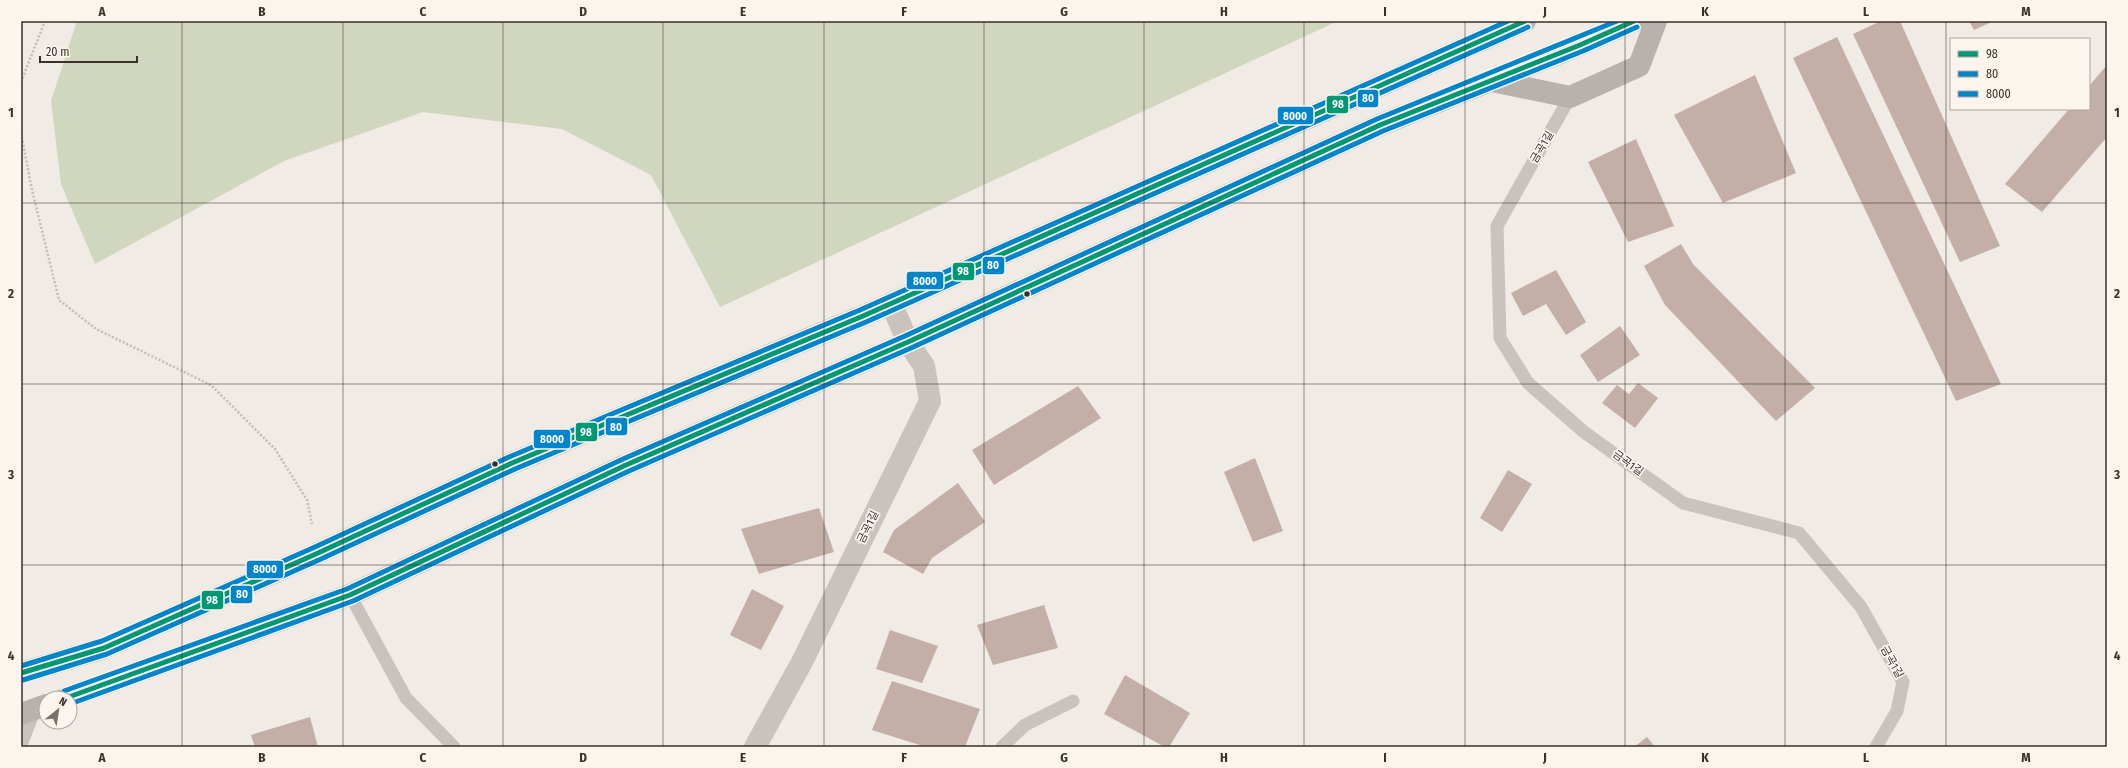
<svg xmlns="http://www.w3.org/2000/svg" width="2128" height="768" font-family="'Fira Sans Condensed','Noto Sans KR',sans-serif">
	<style>
		.green { fill: #d1d6bf }
		.building { fill: #c3afa7 }
		.lines { fill: none; stroke-linecap: round; stroke-linejoin: round }
		.path { stroke: #c2bbb6; stroke-width: 2.5; stroke-dasharray: 2 2; stroke-linecap: butt }
		.lane { stroke: #c9c3be; stroke-width: 13 }
		.street { stroke: #c9c3be; stroke-width: 22 }
		.primary { stroke: #b8b1ad; stroke-width: 22 }
		.bus-1-casing { stroke: #fbf5ee; stroke-width: 8 }
		.bus-2-casing { stroke: #fbf5ee; stroke-width: 8 }
		.bus-3-casing { stroke: #fbf5ee; stroke-width: 8 }
		.bus-1 { stroke: #009775; stroke-width: 5 }
		.bus-2 { stroke: #0085ca; stroke-width: 5 }
		.bus-3 { stroke: #0085ca; stroke-width: 5 }
		.grid { fill: none; stroke: #3b302b; stroke-width: 1; stroke-opacity: 0.55 }
		.bus-dot { fill: #3b302b; stroke: #fbf5ee; stroke-width: 1.5 }
		.labels { text-anchor: middle; dominant-baseline: central; stroke-width: 3.5; stroke-linejoin: round; paint-order: stroke }
		.street-label { font-size: 11px; fill: #3b302b; stroke: #fbf5ee }
		.line-badge { stroke: #fbf5ee; stroke-width: 1.5 }
		.badge-label { font-size: 11px; text-anchor: middle; font-weight: bold; fill: #fff }
		.neatline { fill: none; stroke: #3b302b; stroke-width: 1.5 }
		.grid-label { font-size: 13px; text-anchor: middle; font-weight: bold; fill: #3b302b }
	</style>
	<rect width="100%" height="100%" fill="#f0ebe5"/>
	<path class="green" d="M77 21H1338L720 307 651 175 562 129 423 112 284 161 95 264 61 184 51 101Z"/>
	<path class="building" d="M1881 21H1900L2000 246 1960 262 1853 34Z
		M1969 21H1994L1974 30Z
		M1837 37 2001 384 1956 401 1793 58Z
		M2107 65V137L2042 212 2005 184 2069 109H2089V86Z
		M1755 75 1796 173 1723 203 1674 115Z
		M1636 139 1674 226 1628 242 1588 162Z
		M1681 244 1693 264 1815 388 1776 421 1665 305 1644 266Z
		M1556 270 1586 322 1566 335 1546 304 1523 316 1511 293Z
		M1620 326 1640 355 1598 382 1580 355Z
		M1638 383 1658 398 1635 428 1602 403 1617 385 1629 394Z
		M1078 386 1101 418 994 485 972 450Z
		M1255 458 1283 531 1253 542 1224 472Z
		M1508 470 1532 484 1502 532 1480 518Z
		M958 483 985 522 932 558 923 574 883 552 894 530Z
		M819 508 834 552 759 574 741 529Z
		M752 589 784 606 761 650 730 635Z
		M1044 605 1058 648 993 665 977 625Z
		M890 630 938 646 922 683 876 669Z
		M1125 675 1190 713 1169 747H1165L1104 714Z
		M892 681 980 709 965 747H926L872 730Z
		M310 717 318 747H255L251 735Z
		M1647 737 1655 747H1634Z"/>
	<g class="lines">
		<path class="path" d="M21 82 45 21
			M21 133 32 190 59 300 96 329 211 385 275 449 307 500 312 524"/>
		<path class="lane" d="M1570 97 1497 226 1500 338 1528 383 1584 432 1683 503 1799 533 1861 607 1903 682 1897 711 1876 747
			M350 595 406 698 454 747
			M21 745 35 709
			M1002 747 1025 725 1073 701"/>
		<path class="street" d="M755 747 802 662 930 401 924 366 908 342 891 303"/>
		<path class="primary" d="M1492 81 1570 97 1639 66 1656 21
			M21 673 104 648 318 553 512 463 863 316 1525 21
			M66 698 350 595 626 465 908 342 1380 125 1580 45 1634 21
			M21 714 46 705"/>
		<defs>
			<path id="bus-1" d="M21 673 104 648 318 553 512 463 863 316 1525 21
				M66 698 350 595 626 465 908 342 1380 125 1580 45 1634 21"/>
			<path id="bus-2" d="M23 680 107 654 321 559 515 469 866 322 1528 27
				M70 704 353 601 629 471 911 348 1383 131 1583 51 1637 27"/>
			<path id="bus-3" d="M21 666 102 641 315 547 509 457 860 310 1508 21
				M64 691 347 589 623 459 905 336 1377 119 1617 21"/>
		</defs>
		<use href="#bus-1" class="bus-1-casing"/>
		<use href="#bus-2" class="bus-2-casing"/>
		<use href="#bus-3" class="bus-3-casing"/>
		<use href="#bus-1" class="bus-1"/>
		<use href="#bus-2" class="bus-2"/>
		<use href="#bus-3" class="bus-3"/>
	</g>
	<path class="grid" d="M182 21V747M343 21V747M503 21V747M663 21V747M824 21V747M984 21V747M1144 21V747M1304 21V747M1465 21V747M1625 21V747M1785 21V747M1946 21V747M21 203H2107M21 384H2107M21 565H2107"/>
	<g class="bus-dot">
		<circle cx="1027" cy="294" r="3.5"/>
		<circle cx="495" cy="464" r="3.5"/>
	</g>
	<g class="labels">
		<g class="street-label">
			<text transform="translate(1542 147) rotate(-60)">금곡1길</text>
			<text transform="translate(1628 463) rotate(36)">금곡1길</text>
			<text transform="translate(868 527) rotate(-64)">금곡1길</text>
			<text transform="translate(1892 662) rotate(61)">금곡1길</text>
		</g>
	</g>
	<g class="line-badge">
		<rect x="1357" y="89" width="22" height="19" rx="4" fill="#0085ca"/>
		<rect x="1326" y="95" width="23" height="19" rx="4" fill="#009775"/>
		<rect x="1277" y="106" width="37" height="19" rx="4" fill="#0085ca"/>
		<rect x="982" y="256" width="23" height="19" rx="4" fill="#0085ca"/>
		<rect x="952" y="262" width="23" height="19" rx="4" fill="#009775"/>
		<rect x="906" y="271" width="38" height="19" rx="4" fill="#0085ca"/>
		<rect x="605" y="417" width="23" height="19" rx="4" fill="#0085ca"/>
		<rect x="575" y="422" width="23" height="20" rx="4" fill="#009775"/>
		<rect x="533" y="429" width="38" height="20" rx="4" fill="#0085ca"/>
		<rect x="246" y="560" width="38" height="19" rx="4" fill="#0085ca"/>
		<rect x="230" y="585" width="23" height="19" rx="4" fill="#0085ca"/>
		<rect x="201" y="590" width="23" height="20" rx="4" fill="#009775"/>
	</g>
	<g class="badge-label">
		<text x="1368" y="102">80</text>
		<text x="1338" y="108">98</text>
		<text x="1295" y="120">8000</text>
		<text x="993" y="269">80</text>
		<text x="963" y="275">98</text>
		<text x="925" y="285">8000</text>
		<text x="616" y="431">80</text>
		<text x="586" y="436">98</text>
		<text x="552" y="443">8000</text>
		<text x="265" y="573">8000</text>
		<text x="242" y="598">80</text>
		<text x="212" y="604">98</text>
	</g>
	<rect width="2128" height="768" fill="none" stroke="#fbf5ee" stroke-width="44"/>
	<rect x="1950" y="38" width="140" height="72" fill="#fbf5ee" stroke="#aea6a0"/>
	<rect x="1958" y="51" width="20" height="6" fill="#009775" stroke="#aea6a0"/>
	<text x="1986" y="58" font-size="12" fill="#3b302b">98</text>
	<rect x="1958" y="71" width="20" height="6" fill="#0085ca" stroke="#aea6a0"/>
	<text x="1986" y="78" font-size="12" fill="#3b302b">80</text>
	<rect x="1958" y="91" width="20" height="6" fill="#0085ca" stroke="#aea6a0"/>
	<text x="1986" y="98" font-size="12" fill="#3b302b">8000</text>
	<g transform="translate(58 710) rotate(30)"><circle r="19" fill="#fbf5ee" stroke="#aea6a0"/>
	<path d="M0-3L7 15L0 10L-7 15Z" fill="#7a716c"/>
	<text y="-6" font-size="11" font-weight="bold" text-anchor="middle" fill="#3b302b">N</text>
	</g>
	<path d="M40 56v6h97v-6" fill="none" stroke="#3b302b" stroke-width="2"/>
	<text x="46" y="56" font-size="12" fill="#3b302b" stroke="#fbf5ee" stroke-width="3" paint-order="stroke">20 m</text>
	<rect x="22" y="22" width="2084" height="724" class="neatline"/>
	<g class="grid-label">
		<text x="102" y="16">A</text>
		<text x="262" y="16">B</text>
		<text x="423" y="16">C</text>
		<text x="583" y="16">D</text>
		<text x="743" y="16">E</text>
		<text x="904" y="16">F</text>
		<text x="1064" y="16">G</text>
		<text x="1224" y="16">H</text>
		<text x="1385" y="16">I</text>
		<text x="1545" y="16">J</text>
		<text x="1705" y="16">K</text>
		<text x="1866" y="16">L</text>
		<text x="2026" y="16">M</text>
		<text x="11" y="117">1</text>
		<text x="2117" y="117">1</text>
		<text x="11" y="298">2</text>
		<text x="2117" y="298">2</text>
		<text x="11" y="479">3</text>
		<text x="2117" y="479">3</text>
		<text x="11" y="660">4</text>
		<text x="2117" y="660">4</text>
		<text x="102" y="762">A</text>
		<text x="262" y="762">B</text>
		<text x="423" y="762">C</text>
		<text x="583" y="762">D</text>
		<text x="743" y="762">E</text>
		<text x="904" y="762">F</text>
		<text x="1064" y="762">G</text>
		<text x="1224" y="762">H</text>
		<text x="1385" y="762">I</text>
		<text x="1545" y="762">J</text>
		<text x="1705" y="762">K</text>
		<text x="1866" y="762">L</text>
		<text x="2026" y="762">M</text>
	</g>
</svg>
